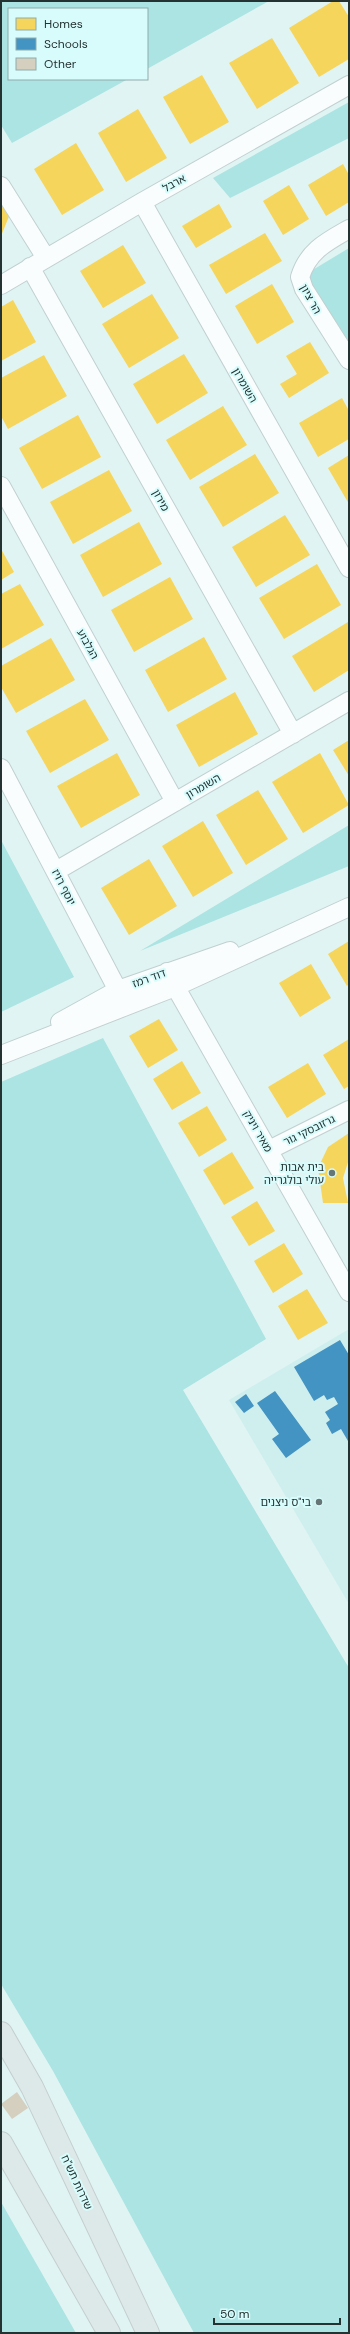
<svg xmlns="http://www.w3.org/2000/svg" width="350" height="2334" font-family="'DM Sans','Noto Sans Hebrew',sans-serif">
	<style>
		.built { fill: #ceefee }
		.green { fill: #abe4e2 }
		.homes { fill: #f6d55c }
		.schools { fill: #4393c3 }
		.building { fill: #d5cfc0 }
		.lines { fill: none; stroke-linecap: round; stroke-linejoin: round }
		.minor-casing { stroke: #c1d0d0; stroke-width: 20 }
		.major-casing { stroke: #c4cece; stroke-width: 24 }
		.minor { stroke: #fafdfd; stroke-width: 18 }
		.major { stroke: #dde8e8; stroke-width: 22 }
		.poi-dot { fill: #667676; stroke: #d8fcfb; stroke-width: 1.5 }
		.labels { text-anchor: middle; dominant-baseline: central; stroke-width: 4; stroke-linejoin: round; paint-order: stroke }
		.street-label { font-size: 11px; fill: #243232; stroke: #d8fcfb }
		.poi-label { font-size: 11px; fill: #243232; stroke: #d8fcfb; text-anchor: end }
	</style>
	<rect width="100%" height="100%" fill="#e0f4f3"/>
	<path class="built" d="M349 1329V1604L229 1400Z"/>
	<path class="green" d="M1 1H269L147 69V9H9V79H128L12 143 1 125Z
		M349 102V138L230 198 213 178Z
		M349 248V345L306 274Z
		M349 825V866L140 951Z
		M1 840 74 977 1 1012Z
		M103 1038 266 1339 183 1390 349 1668V2333H194L53 2071 1 1984V1082Z
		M1 2202 76 2333H1Z"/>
	<path class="homes" d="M333 1H339L349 17V59L319 77 289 28Z
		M272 38 299 83 257 109 229 63Z
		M202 75 229 122 190 144 163 97Z
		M138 109 167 158 126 182 98 133Z
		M76 143 104 190 62 215 34 169Z
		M343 164 349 175V202L326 216 308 185Z
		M289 185 309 219 283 235 263 201Z
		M1 204 12 209 1 236Z
		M219 204 232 227 196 248 182 226Z
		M265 233 282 261 226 294 209 265Z
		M123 245 146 283 103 308 80 271Z
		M272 284 294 322 257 344 235 306Z
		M152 294 179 338 129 368 102 324Z
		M13 300 36 342 1 361V307Z
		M310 342 329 373 289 398 280 384 297 374 286 356Z
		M184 354 208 393 157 424 133 384Z
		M44 355 67 396 8 429 1 416V378Z
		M342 398 349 411V439L318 457 299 423Z
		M223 406 247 445 190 480 166 440Z
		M78 415 101 457 42 489 19 448Z
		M255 454 279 493 223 527 199 487Z
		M349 455V504L328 468Z
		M109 470 132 511 73 544 50 502Z
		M285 515 310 555 256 587 232 547Z
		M139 522 162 564 103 597 80 555Z
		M1 549 14 572 1 580Z
		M317 564 341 605 284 639 259 598Z
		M170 577 193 619 134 652 111 610Z
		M20 584 44 625 1 649V594Z
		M348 622 349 670 314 692 292 656Z
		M204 637 227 679 168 712 145 670Z
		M51 638 75 680 16 713 1 687V666Z
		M235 692 258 734 199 767 176 725Z
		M85 699 109 740 50 773 26 731Z
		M349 740V776L333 750Z
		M117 753 140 795 81 828 57 786Z
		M320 753 349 805 303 833 272 782Z
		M258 790 288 839 246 865 216 815Z
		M203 821 233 873 193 897 162 846Z
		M149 859 177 906 129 935 101 888Z
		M349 941V984L347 986 328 954Z
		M311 964 331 998 300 1017 279 983Z
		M159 1019 178 1050 148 1068 129 1036Z
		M349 1039V1086L344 1089 323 1055Z
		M182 1061 201 1093 172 1110 153 1079Z
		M308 1063 326 1094 287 1118 268 1087Z
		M207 1106 227 1140 199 1157 178 1123Z
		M349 1133V1159L343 1178 348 1203H323L318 1168 328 1147Z
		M232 1152 254 1188 224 1205 203 1170Z
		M257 1201 275 1231 249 1246 231 1217Z
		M284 1243 303 1274 273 1293 254 1261Z
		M307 1289 328 1323 298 1340 278 1306Z"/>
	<path class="schools" d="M340 1340 349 1355 348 1441 341 1429 332 1434 326 1423 330 1420 325 1412 338 1404 334 1397 327 1400 324 1395 314 1401 294 1367Z
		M275 1391 311 1440 286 1458 272 1439 279 1434 257 1403Z
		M246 1394 254 1406 244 1413 235 1402Z"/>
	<path class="building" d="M17 2092 28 2108 12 2119 1 2104Z"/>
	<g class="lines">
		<defs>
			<path id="minor" d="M1 186 46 258
				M142 202 349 568
				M349 229C326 242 308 251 300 277L304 289 349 360
				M30 267 293 734
				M1 285 142 202 349 85
				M1 486 175 802
				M1 768 123 1000
				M56 871 349 701
				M167 972 349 1292
				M60 1022 118 990 230 951
				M1 1055 175 987 349 907
				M269 1150 349 1110"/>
			<path id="major" d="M1 2033 32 2087 148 2333
				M1 2143 109 2333"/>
		</defs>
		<use href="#minor" class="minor-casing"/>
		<use href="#major" class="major-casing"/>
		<use href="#minor" class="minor"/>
		<use href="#major" class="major"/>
	</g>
	<g class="poi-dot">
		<circle cx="332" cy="1173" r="4"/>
		<circle cx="319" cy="1502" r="4"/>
	</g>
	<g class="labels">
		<g class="street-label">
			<text transform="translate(174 183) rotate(-29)">ארבל</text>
			<text transform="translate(311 299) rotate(61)">הר ציון</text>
			<text transform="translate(245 385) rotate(60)">השומרון</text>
			<text transform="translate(161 500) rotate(61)">מירון</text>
			<text transform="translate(88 644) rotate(61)">הגלבוע</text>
			<text transform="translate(203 786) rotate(-30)">השומרון</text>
			<text transform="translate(64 887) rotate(63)">יוסף רויז</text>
			<text transform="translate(149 978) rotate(-20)">דוד רמז</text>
			<text transform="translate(309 1130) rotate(-26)">גרזובסקי גור</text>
			<text transform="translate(258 1131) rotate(60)">מאיר ויניק</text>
			<text transform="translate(77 2182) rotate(65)">שדרות תש"ח</text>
		</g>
		<g class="poi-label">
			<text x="324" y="1167">בית אבות<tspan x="324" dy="13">עולי בולגרייה</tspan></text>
			<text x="311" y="1502">בי"ס ניצנים</text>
		</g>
	</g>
	<rect width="350" height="2334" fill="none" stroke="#243232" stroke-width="4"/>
	<rect x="8" y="8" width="140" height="72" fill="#d8fcfb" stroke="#90abab"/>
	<rect x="16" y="18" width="20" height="12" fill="#f6d55c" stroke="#90abab"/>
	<text x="44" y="28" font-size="12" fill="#243232">Homes</text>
	<rect x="16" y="38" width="20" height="12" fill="#4393c3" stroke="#90abab"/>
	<text x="44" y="48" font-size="12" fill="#243232">Schools</text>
	<rect x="16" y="58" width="20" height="12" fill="#d5cfc0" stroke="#90abab"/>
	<text x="44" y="68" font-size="12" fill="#243232">Other</text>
	<path d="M214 2318v6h126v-6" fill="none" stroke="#243232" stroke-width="2"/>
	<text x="220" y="2318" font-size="12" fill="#243232" stroke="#d8fcfb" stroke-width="3" paint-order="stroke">50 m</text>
</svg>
